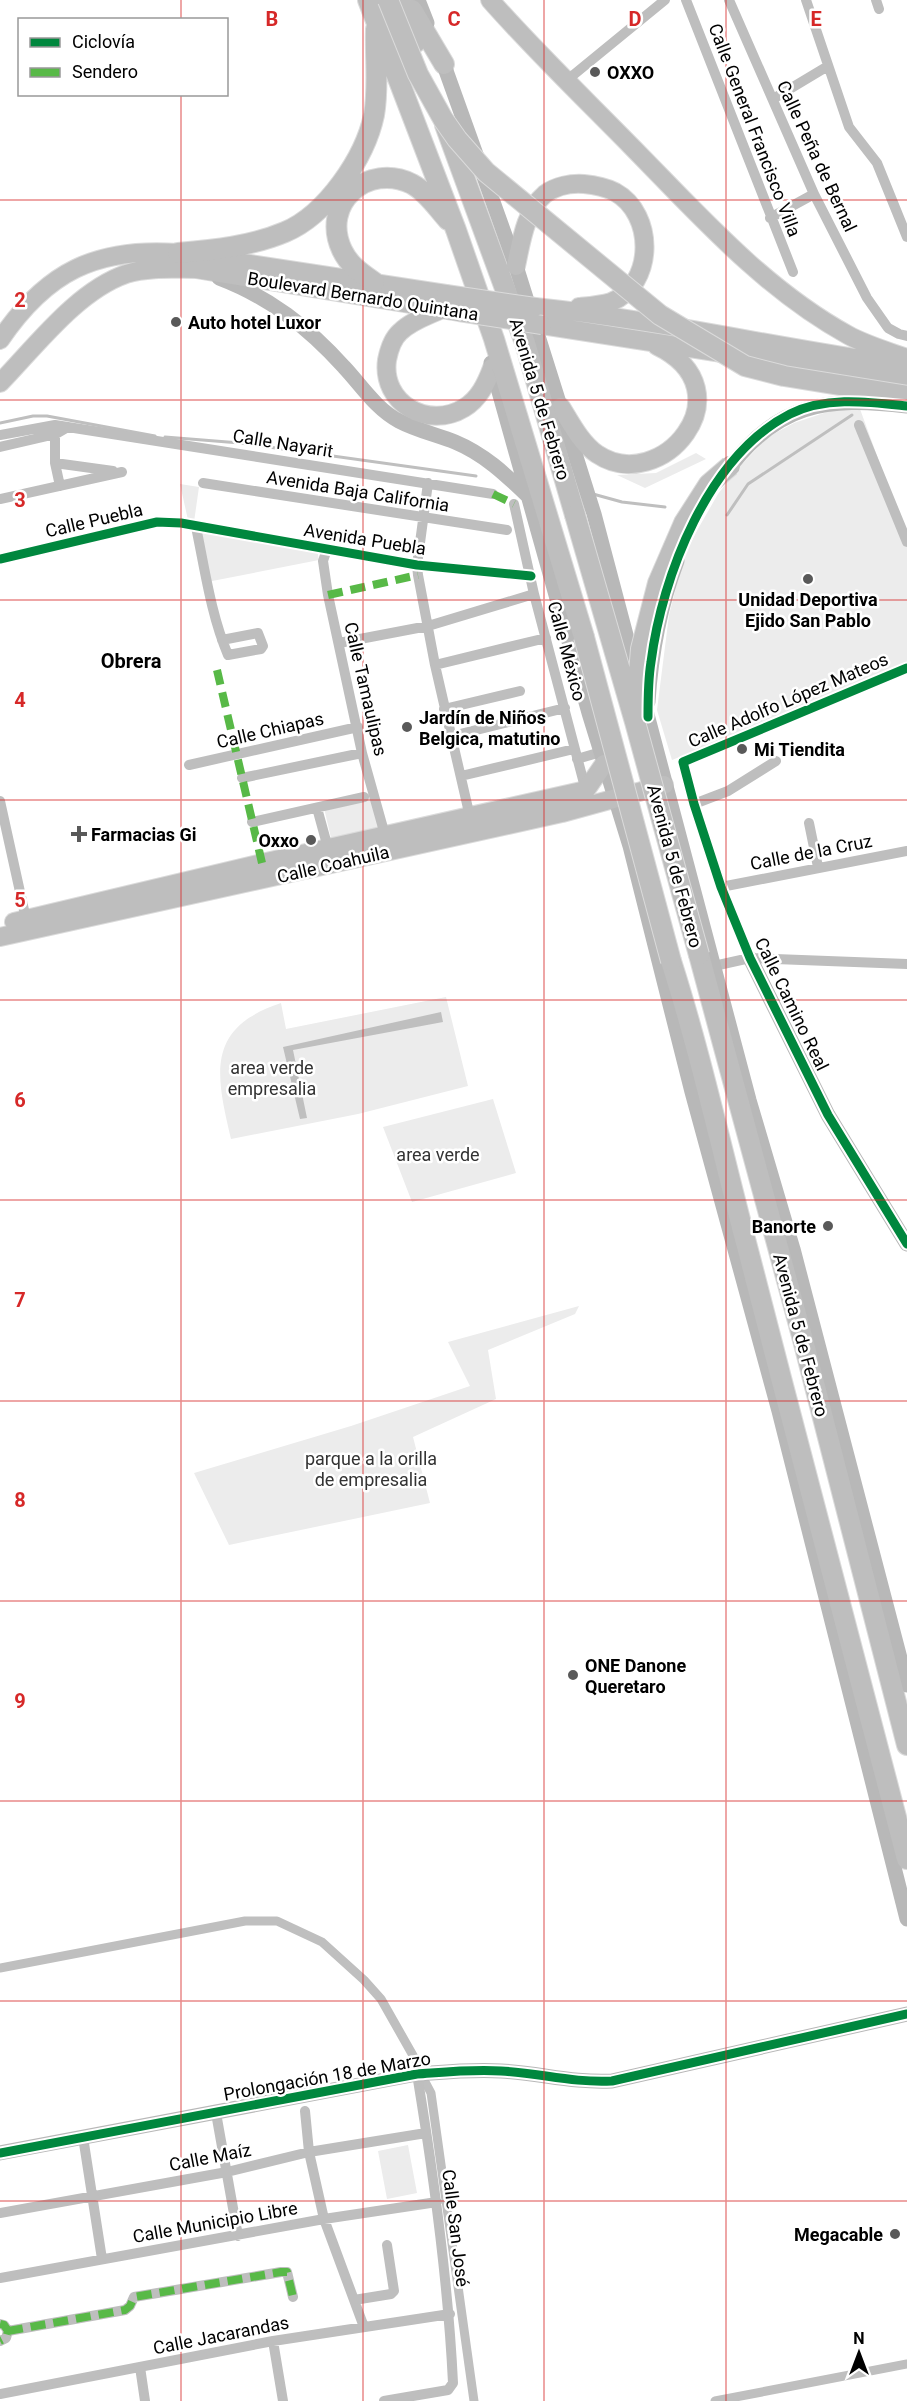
<svg xmlns="http://www.w3.org/2000/svg" width="907" height="2401" font-family="Roboto,sans-serif">
	<style>
		.green { fill: #ececec }
		.water { fill: #bfbfbf }
		.lines { fill: none; stroke-linecap: round; stroke-linejoin: round }
		.stream { stroke: #bfbfbf; stroke-width: 3 }
		.canal { stroke: #bfbfbf; stroke-width: 9 }
		.primary-casing { stroke: #dbdbdb; stroke-width: 20 }
		.highway-casing { stroke: #dbdbdb; stroke-width: 22 }
		.street { stroke: #bebebe; stroke-width: 10 }
		.secondary { stroke: #b8b8b8; stroke-width: 15 }
		.primary { stroke: #bebebe; stroke-width: 18 }
		.highway { stroke: #bebebe; stroke-width: 20 }
		.primary-bridge-casing { stroke: #dbdbdb; stroke-width: 20; stroke-linecap: butt }
		.highway-bridge-casing { stroke: #dbdbdb; stroke-width: 22; stroke-linecap: butt }
		.primary-bridge { stroke: #bebebe; stroke-width: 18 }
		.highway-bridge { stroke: #bebebe; stroke-width: 20 }
		.quiet { stroke: #58b947; stroke-width: 8; stroke-dasharray: 15 8; stroke-linecap: butt }
		.cycleway-casing { stroke: #fff; stroke-width: 13 }
		.cycleway { stroke: #00873e; stroke-width: 9 }
		.grid { fill: none; stroke: #d62828; stroke-width: 1.5; stroke-opacity: 0.55 }
		.poi-dot { fill: #595959; stroke: #fff; stroke-width: 2 }
		.labels { text-anchor: middle; dominant-baseline: central; stroke-width: 5; stroke-linejoin: round; paint-order: stroke }
		.poi-label { font-size: 18px; font-weight: bold; fill: #000; stroke: #fff; text-anchor: start }
		.street-label { font-size: 18px; fill: #000; stroke: #fff }
		.park-label { font-size: 18px; fill: #333; stroke: #fff }
		.neighbourhood-label { font-size: 20px; font-weight: bold; fill: #000; stroke: #fff }
		.grid-label { font-size: 20px; text-anchor: middle; font-weight: bold; fill: #d62828; stroke: #fff; stroke-width: 5; stroke-linejoin: round; paint-order: stroke }
	</style>
	<rect width="100%" height="100%" fill="#fff"/>
	<path class="green" d="M845 406 860 409 907 538V666L672 760 657 710 669 615 683 560 695 534 718 494 738 468 768 437 794 423Z
		M696 453 706 459 645 488 617 475 656 473Z
		M180 484 199 487 194 522 188 520Z
		M196 531 317 550 319 560 207 582Z
		M372 797 379 828 331 838 324 808Z
		M446 997 468 1086 358 1114 231 1139C216 1075 205 1028 281 1003L286 1029Z
		M493 1099 516 1173 412 1202 383 1127Z
		M579 1306 575 1314 488 1350 496 1399 413 1437 430 1503 229 1545 194 1473 351 1426 470 1386 448 1342Z
		M408 2145 417 2193 387 2199 378 2151Z"/>
	<path class="water" d="M441 1012 443 1022 293 1050 307 1118 300 1119 283 1047Z"/>
	<g class="lines">
		<path class="stream" d="M0 423 33 416H47L155 436
			M165 437 240 443 476 476
			M593 494 622 502 665 507
			M727 515 748 484 852 415"/>
		<path class="canal" d="M0 1968 245 1921H277L322 1942 364 1980 381 1999 415 2059
			M423 2078 431 2093 474 2401
			M715 2401 907 2364"/>
		<defs>
			<path id="primary" d="M490 0C535 51 584 98 632 147 698 214 764 289 848 335 866 345 887 351 907 358
				M516 266C521 243 525 211 545 194 556 186 571 183 584 184 595 185 605 187 615 192 655 214 655 284 611 302 601 305 589 306 579 307
				M535 307C660 320 783 349 907 366
				M440 310C427 316 411 321 400 332 392 339 389 350 387 360 381 403 428 430 464 408 479 399 486 384 492 368
				M542 325 907 382
				M0 340C46 272 96 247 178 253L446 294
				M0 383C36 346 77 291 126 274 148 267 174 269 196 269L459 312
				M561 407C571 423 581 443 597 454 661 497 750 391 657 346
				M14 922 262 863 586 790 604 764
				M0 937 562 813 664 785"/>
			<path id="highway" d="M368 0 456 230 494 339 584 637
				M399 0 415 43
				M412 10 444 64
				M445 125 525 343 575 515
				M178 253C214 250 252 246 285 232 326 215 365 158 374 115 379 88 375 57 376 29
				M374 282C361 273 349 265 342 250 320 203 368 162 412 184 427 192 437 208 448 220
				M699 955 803 1340 907 1745
				M671 961C702 1058 723 1157 749 1254 801 1456 854 1658 907 1859"/>
		</defs>
		<use href="#primary" class="primary-casing"/>
		<use href="#highway" class="highway-casing"/>
		<path class="street" d="M686 0 793 272
			M729 0 814 194 867 298 888 328 899 334 907 336
			M806 0 849 127 877 163 907 237
			M876 0 879 9
			M566 81 665 0
			M773 99 828 66
			M770 218 814 194
			M859 425 907 542
			M55 430V463L60 486
			M0 435 55 425 493 494
			M0 447 56 434 68 427
			M55 463 113 471
			M203 483 507 530
			M428 483 417 565 418 575 435 665 470 817
			M0 499 122 472
			M514 504 534 594 586 791
			M196 527C205 570 211 615 228 655L261 649 263 646 258 633 222 640
			M327 549 323 561 328 595 362 753 385 835
			M0 559 157 522 181 523 417 565 531 576
			M339 643 428 626 534 594
			M435 665 546 638
			M444 709 520 691
			M452 736 565 708
			M577 759 601 752
			M189 765 358 727
			M461 776 574 749
			M242 778 362 753
			M0 801 26 919
			M694 804 728 791 776 761
			M317 808 328 848
			M252 822 364 797
			M809 823 818 867
			M721 887 907 851
			M750 958C723 893 700 829 683 762L907 668
			M714 966 750 958 907 964
			M305 2111 309 2152 324 2219 364 2327
			M216 2113 238 2236
			M83 2137 102 2259
			M0 2213 227 2172 309 2152 426 2133
			M0 2278 324 2219 437 2202
			M354 2300 391 2294 394 2291 387 2245
			M0 2324 4 2325 8 2331 6 2338 0 2341
			M8 2331 125 2310 130 2306 134 2297 281 2272H287L293 2297
			M273 2341 283 2401
			M140 2367 145 2401
			M0 2394 273 2341 450 2314
			M384 2401 448 2390 453 2383C448 2279 434 2177 417 2074"/>
		<path class="secondary" d="M418 0 427 23
			M440 54 516 266 594 514 749 1100 793 1249 907 1685
			M219 278C269 297 308 327 344 367 361 385 376 409 399 421 416 430 437 435 455 442 484 454 505 474 528 496
			M491 363 589 713 630 846 692 1092 779 1411 907 1919
			M724 475C775 403 826 396 907 406
			M648 702C651 654 660 606 677 561
			M750 958 828 1115 907 1244
			M0 2153 417 2074C445 2072 473 2069 501 2071 540 2073 572 2083 612 2081L907 2014"/>
		<use href="#primary" class="primary"/>
		<use href="#highway" class="highway"/>
		<defs>
			<path id="primary-bridge" d="M446 294 535 307
				M459 312 542 325"/>
			<path id="highway-bridge" d="M388 0 418 74 443 119 457 139 486 172 660 315 745 366 784 376 907 396
				M575 515 635 722 699 955
				M584 637 671 961
				M636 710 641 649 658 583 684 523 709 484 730 466"/>
		</defs>
		<use href="#primary-bridge" class="primary-bridge-casing"/>
		<use href="#highway-bridge" class="highway-bridge-casing"/>
		<use href="#primary-bridge" class="primary-bridge"/>
		<use href="#highway-bridge" class="highway-bridge"/>
		<path class="quiet" d="M493 494 514 504
			M328 595 418 575
			M217 670 262 863
			M0 2324 4 2325 8 2331 6 2338 0 2341
			M8 2331 125 2310 130 2306 134 2297 281 2272H287L293 2297"/>
		<defs>
			<path id="cycleway" d="M0 559 157 522 181 523 417 565 531 576
				M907 668 683 762 694 804 721 887 750 958 828 1115 907 1244
				M648 717C648 698 648 680 651 662 662 576 708 456 790 414 826 396 869 402 907 406
				M0 2153 417 2074C445 2072 473 2069 501 2071 540 2073 572 2083 612 2081L907 2014"/>
		</defs>
		<use href="#cycleway" class="cycleway-casing"/>
		<use href="#cycleway" class="cycleway"/>
	</g>
	<path class="grid" d="M181 0V20M363 0V2401M544 0V2401M726 0V2401M181 94V2401M0 200H907M0 400H907M0 600H907M0 800H907M0 1000H907M0 1200H907M0 1401H907M0 1601H907M0 1801H907M0 2001H907M0 2201H907"/>
	<g class="poi-dot">
		<circle cx="595" cy="72" r="6"/>
		<circle cx="176" cy="322" r="6"/>
		<circle cx="808" cy="579" r="6"/>
		<circle cx="407" cy="727" r="6"/>
		<circle cx="742" cy="749" r="6"/>
		<path d="M76 825h6v6h6v6h-6v6h-6v-6h-6v-6h6z"/>
		<circle cx="311" cy="840" r="6"/>
		<circle cx="828" cy="1226" r="6"/>
		<circle cx="573" cy="1675" r="6"/>
		<circle cx="895" cy="2234" r="6"/>
	</g>
	<g class="labels">
		<g class="poi-label">
			<text x="607" y="72">OXXO</text>
			<text x="188" y="322">Auto hotel Luxor</text>
			<text x="808" y="599" text-anchor="middle">Unidad Deportiva<tspan x="808" dy="21">Ejido San Pablo</tspan></text>
			<text x="419" y="717">Jardín de Niños<tspan x="419" dy="21">Belgica, matutino</tspan></text>
			<text x="754" y="749">Mi Tiendita</text>
			<text x="91" y="834">Farmacias Gi</text>
			<text x="299" y="840" text-anchor="end">Oxxo</text>
			<text x="816" y="1226" text-anchor="end">Banorte</text>
			<text x="585" y="1665">ONE Danone<tspan x="585" dy="21">Queretaro</tspan></text>
			<text x="883" y="2234" text-anchor="end">Megacable</text>
		</g>
		<g class="street-label">
			<text transform="translate(755 130) rotate(69)">Calle General Francisco Villa</text>
			<text transform="translate(817 156) rotate(65)">Calle Peña de Bernal</text>
			<text transform="translate(363 296) rotate(9)">Boulevard Bernardo Quintana</text>
			<text transform="translate(540 399) rotate(73)">Avenida 5 de Febrero</text>
			<text transform="translate(283 443) rotate(9)">Calle Nayarit</text>
			<text transform="translate(358 491) rotate(9)">Avenida Baja California</text>
			<text transform="translate(94 520) rotate(-13)">Calle Puebla</text>
			<text transform="translate(365 539) rotate(9)">Avenida Puebla</text>
			<text transform="translate(567 651) rotate(75)">Calle México</text>
			<text transform="translate(366 689) rotate(77)">Calle Tamaulipas</text>
			<text transform="translate(788 700) rotate(-23)">Calle Adolfo López Mateos</text>
			<text transform="translate(270 730) rotate(-13)">Calle Chiapas</text>
			<text transform="translate(811 852) rotate(-11)">Calle de la Cruz</text>
			<text transform="translate(333 864) rotate(-13)">Calle Coahuila</text>
			<text transform="translate(675 866) rotate(75)">Avenida 5 de Febrero</text>
			<text transform="translate(792 1004) rotate(64)">Calle Camino Real</text>
			<text transform="translate(801 1335) rotate(75)">Avenida 5 de Febrero</text>
			<text transform="translate(327 2076) rotate(-10)">Prolongación 18 de Marzo</text>
			<text transform="translate(210 2157) rotate(-11)">Calle Maíz</text>
			<text transform="translate(215 2222) rotate(-10)">Calle Municipio Libre</text>
			<text transform="translate(456 2228) rotate(83)">Calle San José</text>
			<text transform="translate(221 2335) rotate(-11)">Calle Jacarandas</text>
		</g>
		<g class="park-label">
			<text x="272" y="1067">area verde<tspan x="272" dy="21">empresalia</tspan></text>
			<text x="438" y="1154">area verde</text>
			<text x="371" y="1458">parque a la orilla<tspan x="371" dy="21">de empresalia</tspan></text>
		</g>
		<g class="neighbourhood-label">
			<text x="131" y="661">Obrera</text>
		</g>
	</g>
	<g class="grid-label">
		<text x="272" y="26">B</text>
		<text x="454" y="26">C</text>
		<text x="635" y="26">D</text>
		<text x="816" y="26">E</text>
		<text x="20" y="307">2</text>
		<text x="20" y="507">3</text>
		<text x="20" y="707">4</text>
		<text x="20" y="907">5</text>
		<text x="20" y="1107">6</text>
		<text x="20" y="1307">7</text>
		<text x="20" y="1507">8</text>
		<text x="20" y="1708">9</text>
	</g>
	<rect x="18" y="18" width="210" height="78" fill="#ffffff" stroke="#999999" stroke-width="1.5"/>
	<rect x="30" y="38" width="30" height="9" fill="#00873e" stroke="#999999" stroke-width="1.5"/>
	<text x="72" y="48" font-size="18" fill="#000000">Ciclovía</text>
	<rect x="30" y="68" width="30" height="9" fill="#58b947" stroke="#999999" stroke-width="1.5"/>
	<text x="72" y="78" font-size="18" fill="#000000">Sendero</text>
	<g transform="translate(859 2353)" stroke="#ffffff" stroke-width="4.5" paint-order="stroke">
	<path d="M0-4.5L10 22L0 15L-10 22Z" fill="#000000"/>
	<text y="-9" font-size="16" font-weight="bold" text-anchor="middle" fill="#000000">N</text>
	</g>
</svg>
